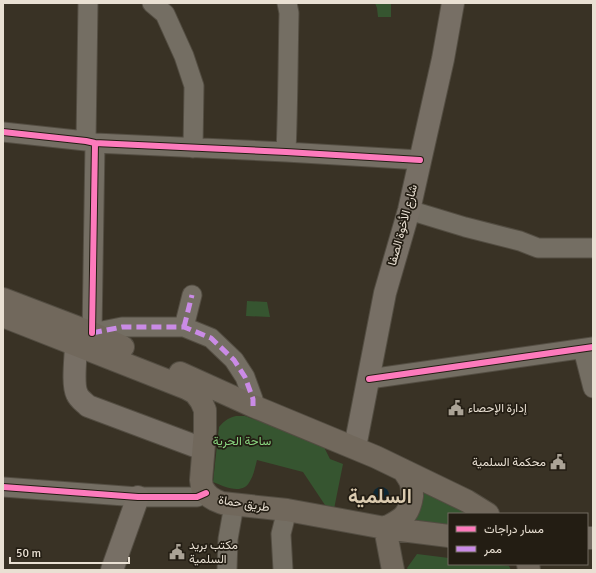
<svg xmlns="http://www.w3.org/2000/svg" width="596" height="573" font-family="Signika,Vazirmatn,sans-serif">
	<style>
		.green { fill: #365530 }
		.water { fill: #0d2734 }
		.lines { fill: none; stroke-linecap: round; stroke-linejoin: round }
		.street-casing { stroke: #534d42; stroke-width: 21 }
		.secondary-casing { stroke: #534d42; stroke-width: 24 }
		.primary-casing { stroke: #534d42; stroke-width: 24 }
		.street { stroke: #746e63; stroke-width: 19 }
		.secondary { stroke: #776f65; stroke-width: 22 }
		.primary { stroke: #71685c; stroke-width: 22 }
		.quiet { stroke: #ca8be6; stroke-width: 5; stroke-dasharray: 10 5; stroke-linecap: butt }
		.cycleway-casing { stroke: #231d13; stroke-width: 8 }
		.cycleway { stroke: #fd7abc; stroke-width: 6 }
		.labels { text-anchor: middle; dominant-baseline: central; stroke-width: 3.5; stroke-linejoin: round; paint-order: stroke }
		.street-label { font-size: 12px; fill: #e9e0d3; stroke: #231d13 }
		.poi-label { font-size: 12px; fill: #e9e0d3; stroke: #231d13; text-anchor: start }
		.park-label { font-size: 12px; fill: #8ad881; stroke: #231d13 }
		.town-label { font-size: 20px; font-weight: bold; fill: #dbcbb0; stroke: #231d13 }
	</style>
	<rect width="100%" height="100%" fill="#393225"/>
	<path class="green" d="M375 3H391V17H378L377 8Z
		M247 301 267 302 270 317 246 316Z
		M236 416H245L323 445 330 459 343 464 334 509 327 508 303 472 257 460C255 467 254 475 250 481 243 496 223 486 213 482L219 427C224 421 228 418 236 416Z
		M417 487 471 514H449V526L404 521Z
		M417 554 449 558V564H492L509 566 511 570H408L407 568Z"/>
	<path class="water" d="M373 495a8 8 0 1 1 16 0a8 8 0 1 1-16 0Z"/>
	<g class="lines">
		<defs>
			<path id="street" d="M152 3 165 14 184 56 194 86 193 148
				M3 132 86 141 95 143 286 152 420 160
				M86 141 88 3
				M95 143 92 333 122 327H184L211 338 234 360 245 377 253 399V406
				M286 152C288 106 288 59 289 13L287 3
				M409 210 465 227 520 241 538 248H593
				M184 327 192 295
				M583 349 593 388
				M369 379 593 347
				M3 487 138 497H197L206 493
				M227 570 228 539 234 505
				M283 570 281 534 287 510"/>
			<path id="secondary" d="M76 344C76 356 72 384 77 394 79 399 84 402 88 406L203 449
				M355 447 385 293 409 210 443 59 453 3
				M587 538H593
				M112 570 138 497"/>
			<path id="primary" d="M3 299 92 333 123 347
				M3 316 186 388 195 393 201 401 205 410V431L201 480 202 487 206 493 210 497 215 500 222 503 287 510 385 528 449 536
				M180 373 253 406 376 457 467 501 488 514
				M528 564 529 570
				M393 570 385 528C402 519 409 516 412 496 412 491 412 485 410 481 408 477 405 473 403 470"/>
		</defs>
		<use href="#street" class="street-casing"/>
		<use href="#secondary" class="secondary-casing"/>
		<use href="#primary" class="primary-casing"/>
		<use href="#street" class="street"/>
		<use href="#secondary" class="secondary"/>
		<use href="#primary" class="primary"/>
		<path class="quiet" d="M184 327 192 295
			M92 333 122 327H184L211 338 234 360 245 377 253 399V406"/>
		<defs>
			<path id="cycleway" d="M3 132 86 141 95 143 286 152 420 160
				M92 333 95 143
				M369 379 593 347
				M3 487 138 497H197L206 493"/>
		</defs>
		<use href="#cycleway" class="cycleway-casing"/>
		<use href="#cycleway" class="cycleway"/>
	</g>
	<defs>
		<symbol id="civic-bare" viewBox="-9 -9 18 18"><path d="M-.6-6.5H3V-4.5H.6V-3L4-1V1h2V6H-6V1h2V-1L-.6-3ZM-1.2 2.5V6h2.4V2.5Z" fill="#aba396" stroke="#231d13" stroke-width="2.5" paint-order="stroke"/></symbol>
	</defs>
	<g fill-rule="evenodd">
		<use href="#civic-bare" x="445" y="397" width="22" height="22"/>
		<use href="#civic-bare" x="547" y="451" width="22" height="22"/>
		<use href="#civic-bare" x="166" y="541" width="22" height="22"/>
	</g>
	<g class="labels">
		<g class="street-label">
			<text transform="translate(403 225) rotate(-75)">شارع الأخوة الصفا</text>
			<text transform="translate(244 504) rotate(9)">طريق حماة</text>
		</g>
		<g class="poi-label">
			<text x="468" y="408">إدارة الإحصاء</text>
			<text x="546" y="462" text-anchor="end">محكمة السلمية</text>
			<text x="189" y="545">مكتب بريد<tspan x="189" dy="14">السلمية</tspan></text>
		</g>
		<g class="park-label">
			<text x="242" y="441">ساحة الحرية</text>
		</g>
		<g class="town-label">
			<text x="380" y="496">السلمية</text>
		</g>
	</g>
	<rect width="596" height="573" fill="none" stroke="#e9e0d3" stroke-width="8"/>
	<rect x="448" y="513" width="140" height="52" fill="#231d13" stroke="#726b60"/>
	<rect x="456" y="526" width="20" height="6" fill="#fd7abc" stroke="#726b60"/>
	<text x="484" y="533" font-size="12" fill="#e9e0d3">مسار دراجات</text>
	<rect x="456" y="546" width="20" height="6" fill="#ca8be6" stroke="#726b60"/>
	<text x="484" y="553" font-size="12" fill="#e9e0d3">ممر</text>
	<path d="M10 557v6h119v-6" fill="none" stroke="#e9e0d3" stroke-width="2"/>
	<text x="16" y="557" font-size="12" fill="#e9e0d3" stroke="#231d13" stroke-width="3" paint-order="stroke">50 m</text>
</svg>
